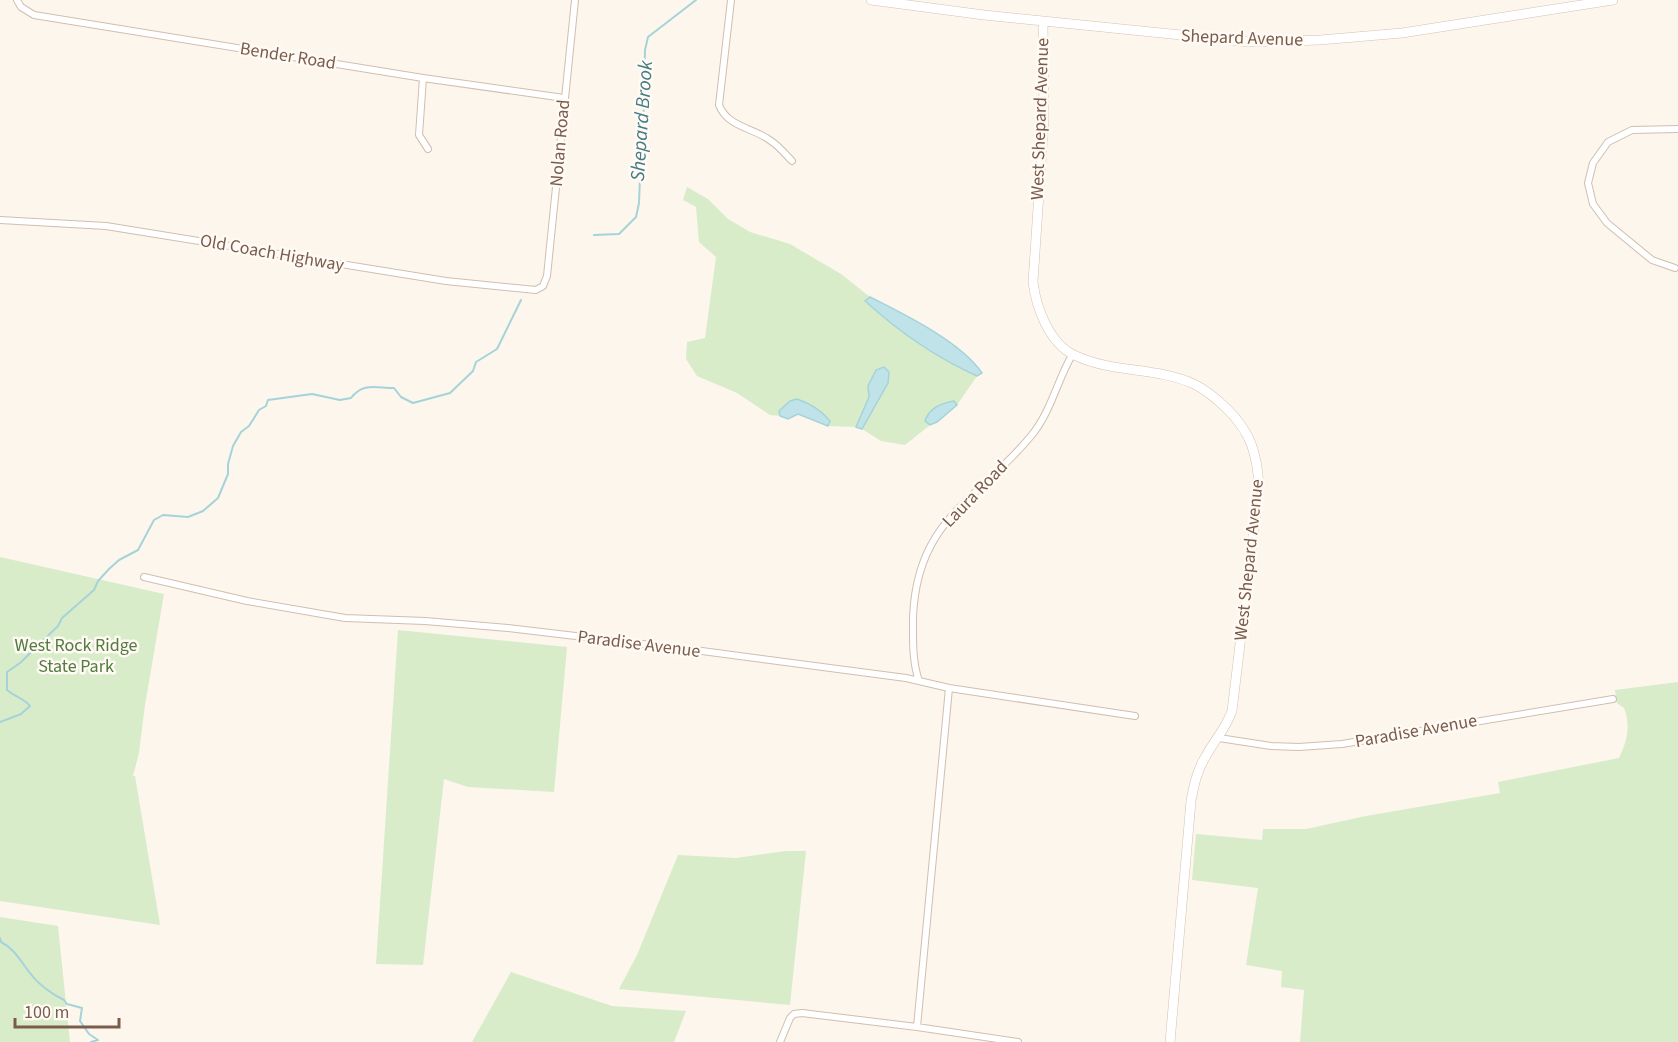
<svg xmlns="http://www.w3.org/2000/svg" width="1678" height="1042" font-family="'Source Sans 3',sans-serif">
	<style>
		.green { fill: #d8ecc9 }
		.water { fill: #bfe3e8; stroke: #a5d3da; stroke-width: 1.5 }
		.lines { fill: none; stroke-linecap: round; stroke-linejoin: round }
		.stream { stroke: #a5d3da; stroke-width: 2 }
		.street-casing { stroke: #d1beb0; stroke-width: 8 }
		.secondary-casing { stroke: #d6c0b0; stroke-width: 10 }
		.street { stroke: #fff; stroke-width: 6 }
		.secondary { stroke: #fff; stroke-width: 9 }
		.labels { text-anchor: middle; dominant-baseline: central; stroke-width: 5; stroke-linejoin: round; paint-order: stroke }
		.street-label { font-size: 18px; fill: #7a5c4d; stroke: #fffaf3 }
		.park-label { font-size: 18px; fill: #537a41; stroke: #fffaf3 }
		.water-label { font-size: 20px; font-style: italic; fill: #437c86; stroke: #fffaf3 }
	</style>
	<rect width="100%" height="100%" fill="#fdf6ec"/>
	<path class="green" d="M687 187 708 199 728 219 750 232 790 244 841 274 870 297 865 302C899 332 935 358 977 376L957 405 954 401 925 421 930 425 905 445 881 441 862 429 888 383 876 370 868 386 869 397 856 427 828 426 830 421 797 399 789 401 779 411 780 416 770 415 737 393 697 376 686 359 687 342 705 338 716 257 699 242 696 207 683 200Z
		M0 557 164 594 145 705 139 753 133 776H135L160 925 0 901Z
		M398 630 567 647 554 792 468 787 444 779 423 965 376 964Z
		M1678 682V1042H1300L1304 990 1281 987 1282 971 1246 965 1258 888 1192 880 1196 834 1262 840 1263 829H1306L1366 816 1500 793 1498 782 1619 758C1627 742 1631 725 1624 708L1617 703 1615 690Z
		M786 851H806L790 1005 619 989 637 955 678 855 736 858Z
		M0 917 58 926 70 1042H0Z
		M511 972 612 1006 686 1011 674 1042H472Z"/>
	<path class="water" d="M870 297C904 314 961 342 982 373L977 376C935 357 899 332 865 301Z
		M884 367 889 372 888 383 862 429 856 427 869 397 868 386 876 370Z
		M797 399C809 403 822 411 830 421L828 426 798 414 788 419 780 416 779 411 790 401Z
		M954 401 957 405 937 422 930 425 925 421C929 408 941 403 954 401Z"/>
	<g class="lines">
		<path class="stream" d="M594 235 619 234 636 217 639 203 640 177 638 168 643 135 645 50 648 37 696 0
			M0 722 21 714 30 706C24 698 15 697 7 690V672L20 663 58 626 62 618 94 590 98 581 109 569 119 560 138 550 154 520 163 515 188 517 203 511 218 498 228 474V464L233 446 241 432 249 426 259 410 266 406 268 400 312 394 340 400 351 398C363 382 376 388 394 388L401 397 413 403 450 393 473 371 476 362 497 349 521 300
			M0 938 1 942C15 949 21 962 30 973 38 984 53 995 64 1000L67 1004 82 1008 80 1021 89 1034 98 1040 91 1042"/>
		<defs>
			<path id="street" d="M17 0 21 7 34 15 423 78 564 98
				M731 0 719 105C728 128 753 127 771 141 779 146 785 154 792 161
				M423 78 419 135 428 149
				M0 220 106 226 446 281 536 290 543 286 547 276 575 0
				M1675 268 1652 260 1607 223 1593 204 1588 183 1593 163 1608 142 1632 130 1678 129
				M144 577 247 601 345 618 425 621 508 628 702 651 906 678 949 688 1135 716
				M919 681C912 661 913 638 913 617 917 519 976 502 1031 436 1051 412 1057 381 1072 355
				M1219 738 1271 746 1299 747 1342 744 1613 699
				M917 1027 949 688
				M780 1042 790 1018 794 1014 802 1013 917 1027 1018 1042"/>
			<path id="secondary" d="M871 0 984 15 1250 42 1320 40 1402 33 1613 0
				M1043 21 1044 119 1033 282C1036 307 1049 343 1074 355 1111 373 1156 367 1194 384 1206 390 1217 399 1227 409 1251 432 1257 454 1259 486L1232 711C1225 730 1215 739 1206 756 1197 770 1194 785 1191 801L1170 1042"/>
		</defs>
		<use href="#street" class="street-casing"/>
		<use href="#secondary" class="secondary-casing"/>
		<use href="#street" class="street"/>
		<use href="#secondary" class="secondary"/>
	</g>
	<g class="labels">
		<g class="street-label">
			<text transform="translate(1242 38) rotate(2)">Shepard Avenue</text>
			<text transform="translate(288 56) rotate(9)">Bender Road</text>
			<text transform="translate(1040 119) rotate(-88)">West Shepard Avenue</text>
			<text transform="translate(560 143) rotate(-85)">Nolan Road</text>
			<text transform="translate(272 253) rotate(10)">Old Coach Highway</text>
			<text transform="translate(975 494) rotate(-46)">Laura Road</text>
			<text transform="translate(1249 560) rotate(-84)">West Shepard Avenue</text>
			<text transform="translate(639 644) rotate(7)">Paradise Avenue</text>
			<text transform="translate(1416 731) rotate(-10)">Paradise Avenue</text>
		</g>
		<g class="park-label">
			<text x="76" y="645">West Rock Ridge<tspan x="76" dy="21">State Park</tspan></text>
		</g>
		<g class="water-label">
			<text transform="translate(642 121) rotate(-86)">Shepard Brook</text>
		</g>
	</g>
	<path d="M15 1018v9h104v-9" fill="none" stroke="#7a5c4d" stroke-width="3"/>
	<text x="24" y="1018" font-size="18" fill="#7a5c4d" stroke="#fffaf3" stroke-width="4.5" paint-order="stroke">100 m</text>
</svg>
